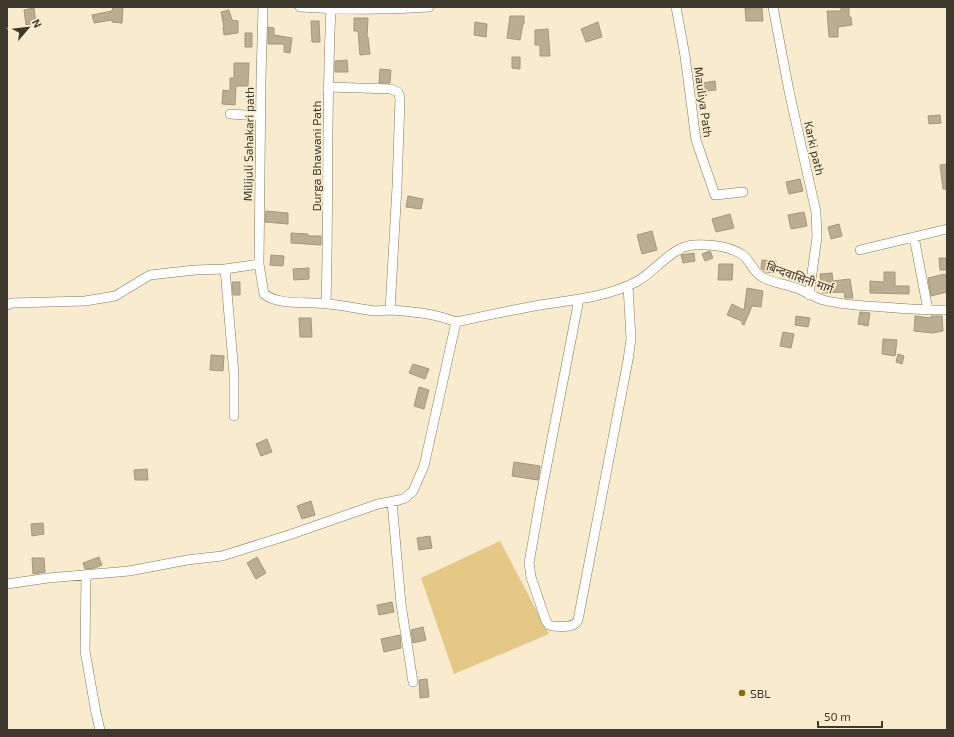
<svg xmlns="http://www.w3.org/2000/svg" width="954" height="737" font-family="'Exo 2','Noto Sans Devanagari',sans-serif">
	<style>
		.green { fill: #e5c885 }
		.building { fill: #baad91; stroke: #a4977b }
		.lines { fill: none; stroke-linecap: round; stroke-linejoin: round }
		.street-casing { stroke: #84785d; stroke-width: 10 }
		.street { stroke: #fff; stroke-width: 9 }
		.poi-dot { fill: #8b6a0a; stroke: #f9ebcd; stroke-width: 1.5 }
		.labels { text-anchor: middle; dominant-baseline: central; stroke-width: 3.5; stroke-linejoin: round; paint-order: stroke }
		.street-label { font-size: 12px; fill: #3e392d; stroke: #f9ebcd }
		.poi-label { font-size: 12px; fill: #3e392d; stroke: #f9ebcd; text-anchor: start }
	</style>
	<rect width="100%" height="100%" fill="#f9ebcd"/>
	<path class="green" d="M500 541 549 634 454 674 421 578Z"/>
	<path class="building" d="M113 7H123L122 23 112 22V20L94 23 92 15 112 11Z
		M841 7H849V17H851L852 25 838 27V37H829L827 11H841Z
		M34 8 36 23 26 25 24 10Z
		M745 8H762L763 21H746Z
		M229 10 232 20 238 21V33L224 35 223 27H224L221 12Z
		M510 16H524V24H523L520 40 507 38Z
		M354 18H368L367 37H368L370 54 360 55 358 31H354Z
		M311 21H319L320 42H312Z
		M475 22 487 24 486 37 474 35Z
		M598 22 602 37 586 42 581 29Z
		M268 27 274 28V35L292 38 290 53 284 52V44H268Z
		M548 29 550 56H540V45H535V30Z
		M245 33H252V47H245Z
		M512 57H520V69L512 68Z
		M347 60 348 72H335V61Z
		M234 63H249L248 86H236L235 105 222 104 223 90 230 91V78H234Z
		M380 69 391 70 390 83H379Z
		M715 81 716 90 698 92 696 84Z
		M940 115 941 123 929 124 928 116Z
		M947 164V189H943L940 165Z
		M800 179 803 191 789 194 786 182Z
		M408 196 423 199 421 209 406 207Z
		M266 211 288 213V224L265 222Z
		M804 212 807 226 791 229 788 215Z
		M730 214 734 228 716 232 712 219Z
		M839 224 842 236 831 239 828 227Z
		M652 231 657 250 642 254 637 235Z
		M291 233 308 234V236H321V245L291 243Z
		M710 251 713 258 705 261 702 254Z
		M694 253 695 261 683 263 681 255Z
		M271 255 284 256 283 266 270 265Z
		M939 258H947V270H940Z
		M762 260 776 261 775 273 766 272 761 268Z
		M719 264H733L732 280H718Z
		M309 268V279L294 280 293 269Z
		M884 272H895V286H909V294L870 293V281L884 282Z
		M832 273 833 281 850 279 853 298H845L844 292 822 293 820 274Z
		M945 274 947 282V292L931 296 928 278Z
		M232 282H240V295H233Z
		M747 288 763 291 761 307 752 306 744 325 742 324V321L727 315 732 304 744 310Z
		M860 312 870 313 868 326 858 324Z
		M796 316 810 318 808 327 795 325Z
		M915 316 931 318V316H942L943 331 933 333 914 331Z
		M299 318H311L312 337H300Z
		M783 332 794 334 791 348 780 346Z
		M883 339 897 340 895 356 882 354Z
		M898 354 904 356 902 364 896 362Z
		M211 355 224 356 223 371 210 370Z
		M413 364 429 369 425 379 409 373Z
		M419 387 429 390 424 409 414 406Z
		M267 439 272 452 261 456 256 444Z
		M514 462 540 466 538 480 512 476Z
		M147 469 148 480H135L134 470Z
		M311 501 315 515 302 519 297 506Z
		M43 523 44 534 32 536 31 524Z
		M430 536 432 548 419 550 417 538Z
		M99 557 102 565 95 568 85 569 83 563Z
		M257 557 266 573 256 579 247 563Z
		M32 558H44L45 572 33 574Z
		M392 602 394 612 379 615 377 605Z
		M423 627 426 640 413 643 411 630Z
		M400 635 401 648 384 652 381 639Z
		M427 679 429 697 420 698 419 680Z"/>
	<g class="lines">
		<defs>
			<path id="street" d="M263 7 261 78 259 264 264 294C279 306 308 301 327 304 343 305 359 309 375 311 380 311 385 310 391 310 414 312 434 313 456 322
				M300 7C343 10 386 10 429 7
				M676 7 685 56 696 140 715 195 743 192
				M773 7 789 91 816 212 817 237 809 295
				M328 87 391 89 398 92 400 98 397 187 390 310
				M230 114 261 116
				M914 237 928 310
				M860 250 947 229
				M225 269 234 374V416
				M579 299 541 495 529 563 531 577 546 621 549 625 552 626C560 626 574 629 578 620L628 360 631 339 628 286
				M326 303C329 205 326 107 331 9
				M7 305 12 303 85 301 115 296 150 275 195 270 225 269 259 264
				M456 322C484 316 512 310 540 305 572 300 607 297 636 282 655 272 672 246 694 245 710 244 734 246 746 258 752 265 755 274 764 278 773 283 785 284 796 288 805 291 813 297 823 300 843 305 863 306 883 307 905 309 926 310 947 310
				M392 502 401 604 413 682
				M86 575 85 651 96 713 100 730
				M7 584 48 578 129 571 187 560 222 556 289 535 378 504 399 500 405 498 413 491 424 466 456 322"/>
		</defs>
		<use href="#street" class="street-casing"/>
		<use href="#street" class="street"/>
	</g>
	<circle class="poi-dot" cx="742" cy="693" r="4"/>
	<g class="labels">
		<g class="street-label">
			<text transform="translate(704 102) rotate(82)">Mauliya Path</text>
			<text transform="translate(248 144) rotate(-89)">Milijuli Sahakari path</text>
			<text transform="translate(815 148) rotate(77)">Karki path</text>
			<text transform="translate(316 156) rotate(-90)">Durga Bhawani Path</text>
			<text transform="translate(800 277) rotate(20)">बिन्दवासिनी मार्ग</text>
		</g>
		<g class="poi-label">
			<text x="750" y="693">SBL</text>
		</g>
	</g>
	<rect width="954" height="737" fill="none" stroke="#3e392d" stroke-width="16"/>
	<g transform="translate(28 28) rotate(62)" stroke="#f9ebcd" stroke-width="3" paint-order="stroke">
	<path d="M0-3L7 15L0 10L-7 15Z" fill="#3e392d"/>
	<text y="-6" font-size="11" font-weight="bold" text-anchor="middle" fill="#3e392d">N</text>
	</g>
	<path d="M818 721v6h64v-6" fill="none" stroke="#3e392d" stroke-width="2"/>
	<text x="824" y="721" font-size="12" fill="#3e392d" stroke="#f9ebcd" stroke-width="3" paint-order="stroke">50 m</text>
</svg>
